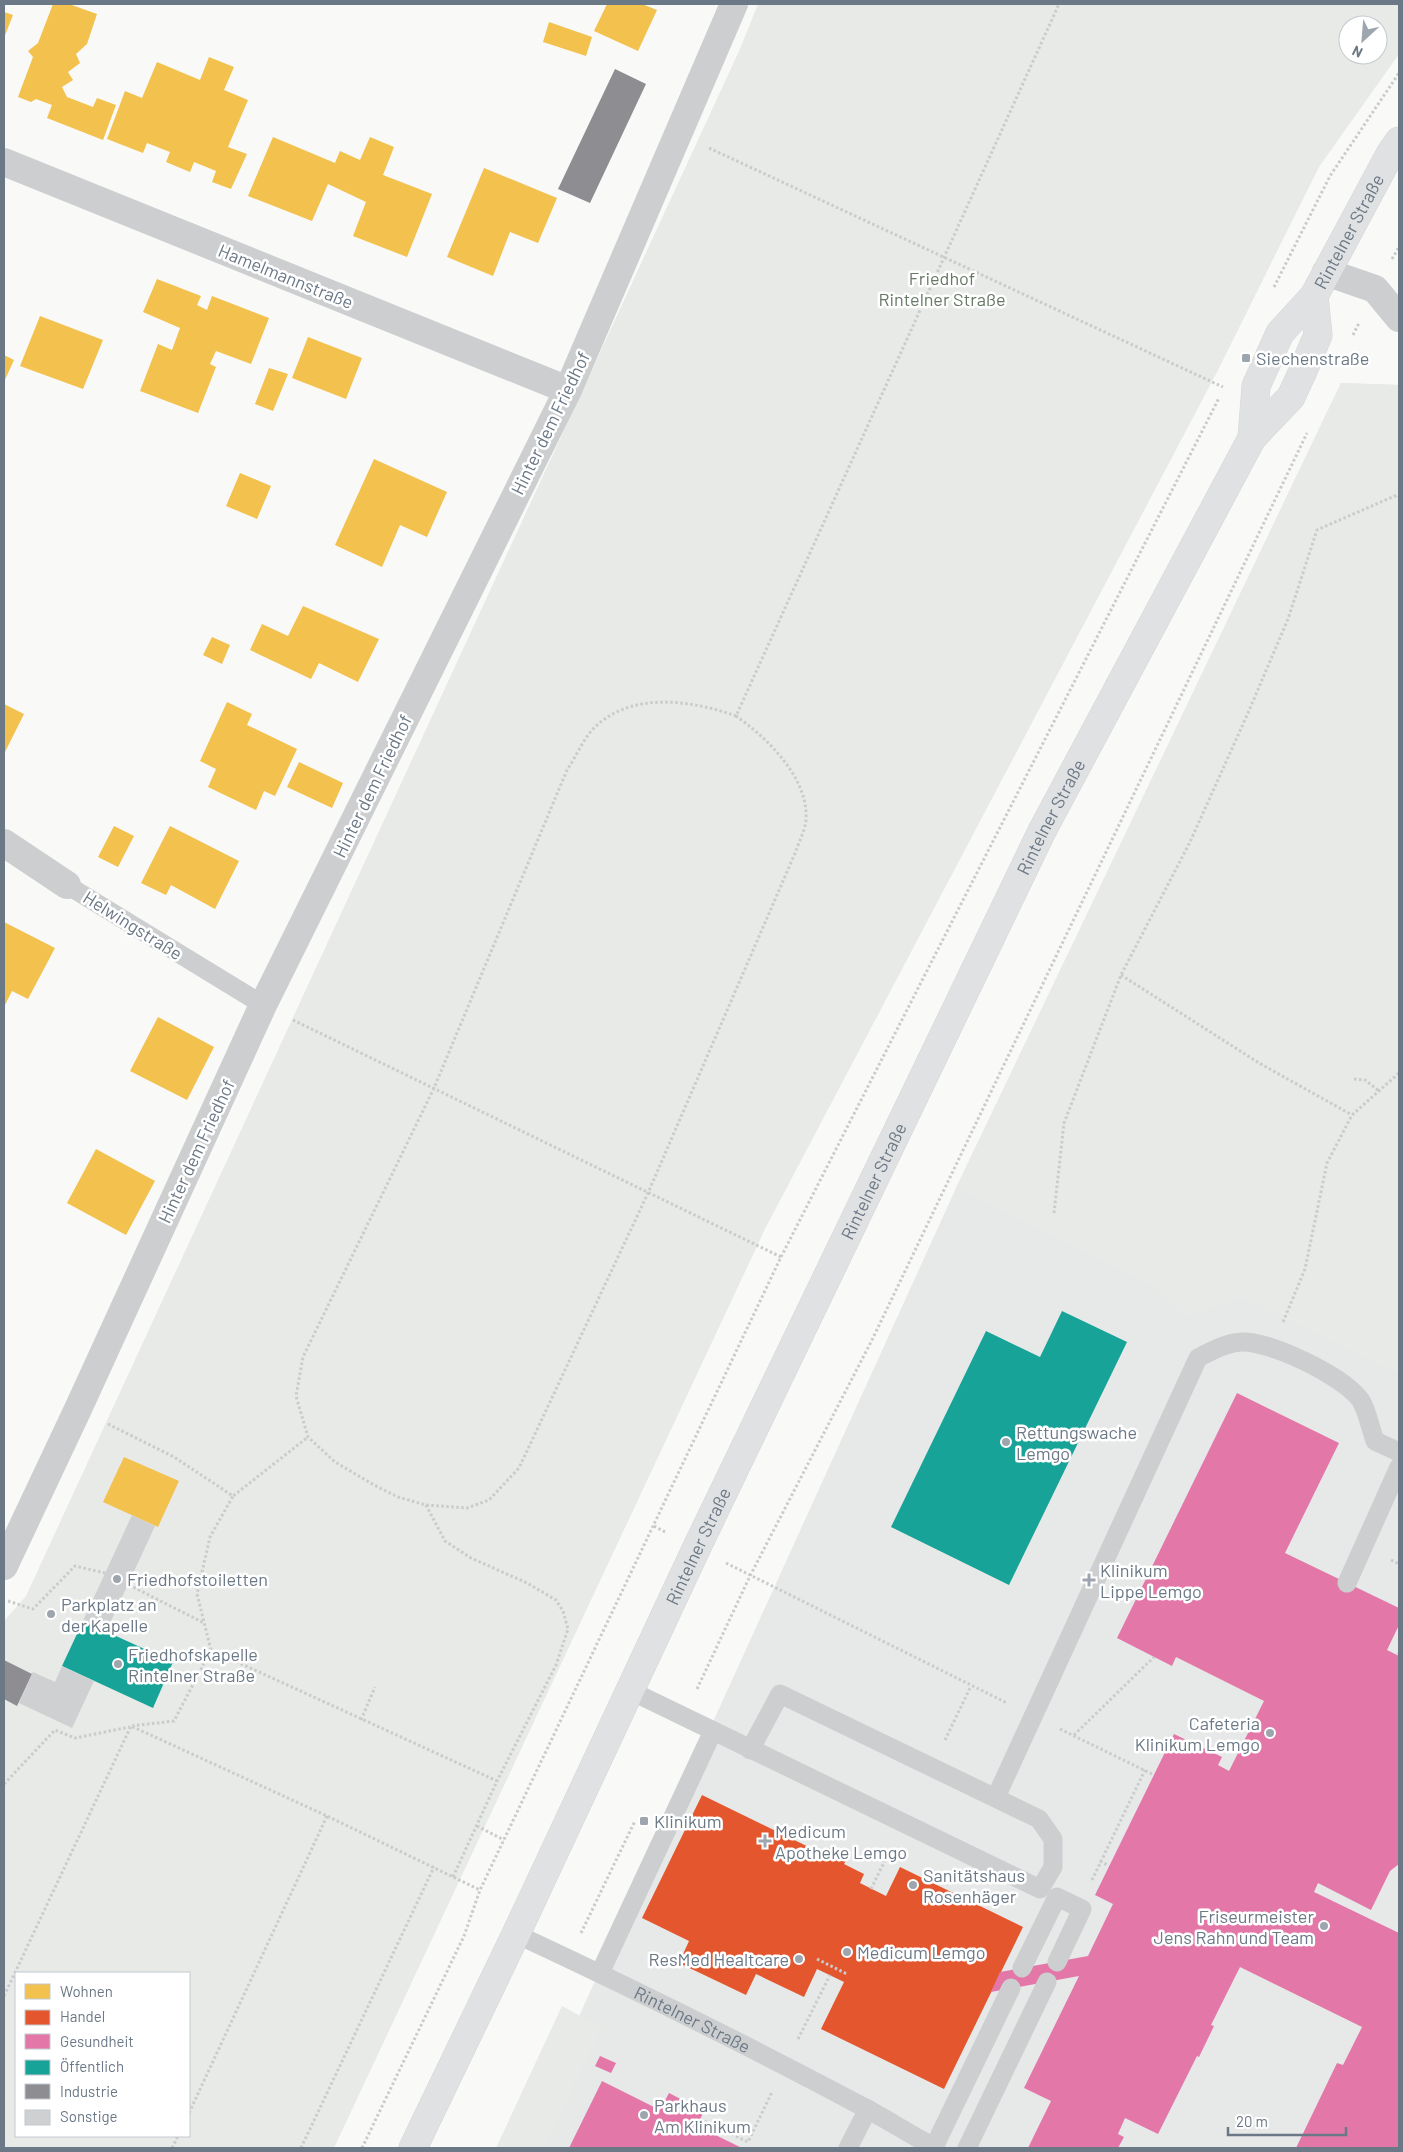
<svg xmlns="http://www.w3.org/2000/svg" width="1403" height="2152" font-family="Barlow,sans-serif">
	<style>
		.built { fill: #e7e9e9 }
		.green { fill: #e7eae6; fill-rule: evenodd }
		.homes { fill: #f2c14e }
		.shops { fill: #e4572e }
		.health { fill: #e377a8 }
		.public { fill: #17a398 }
		.industry { fill: #8d8d92 }
		.building { fill: #cfd0d2 }
		.lines { fill: none; stroke-linecap: round; stroke-linejoin: round }
		.primary-casing { stroke: #d5d5d6; stroke-width: 29 }
		.path { stroke: #cacbcc; stroke-width: 3; stroke-dasharray: 2.5 2.5; stroke-linecap: butt }
		.service { stroke: #cdcecf; stroke-width: 19 }
		.minor { stroke: #cdcecf; stroke-width: 28 }
		.primary { stroke: #e0e1e2; stroke-width: 28 }
		.poi-dot { fill: #9da5ae; stroke: #fff; stroke-width: 2 }
		.labels { text-anchor: middle; dominant-baseline: central; stroke-width: 5; stroke-linejoin: round; paint-order: stroke }
		.street-label { font-size: 18px; fill: #6b7886; stroke: #fff }
		.park-label { font-size: 18px; fill: #677965; stroke: #fff }
		.poi-label { font-size: 18px; fill: #6b7886; stroke: #fff; text-anchor: start }
	</style>
	<rect width="100%" height="100%" fill="#f9f9f8"/>
	<path class="built" d="M1341 383 1399 385V2148H519L956 1188Z"/>
	<path class="green" d="M758 4H1399V54L1319 167 1217 372 766 1227 334 2148H4V1621L26 1596 740 49ZM1348 25H1378V55H1348ZM16 1973H189V2136H16Z
		M1341 383 1399 385V1374L1241 1297 1188 1317 1152 1285 956 1188Z
		M562 2006 602 2028 543 2148H496Z"/>
	<path class="homes" d="M53 4H69L97 14 87 44 76 54 80 63 68 72 73 80 62 87 67 97 93 107 97 98 116 105 103 140 47 118 52 105 36 99 31 102 18 97 33 57 28 51 38 43Z
		M607 4H642L657 10 638 51 594 31Z
		M4 12 13 15 4 38Z
		M549 22 592 37 586 56 543 42Z
		M209 57 234 67 224 90 248 100 228 147 247 154 231 189 212 182 216 171 194 162 190 172 166 162 170 152 147 143 143 153 107 139 125 91 142 98 157 62 200 80Z
		M273 137 335 163 340 151 360 160 370 137 394 147 383 175 432 194 407 257 353 236 366 202 328 184 312 221 248 196Z
		M484 168 557 198 538 243 510 232 493 276 447 257Z
		M157 279 201 296 197 305 207 310 212 296 269 318 251 364 216 351 210 364 216 367 198 413 140 391 158 344 172 350 180 328 143 312Z
		M40 316 103 340 83 389 20 366Z
		M308 337 362 358 346 399 292 378Z
		M4 355 14 360 4 382Z
		M269 368 288 374 273 411 255 404Z
		M374 459 447 492 427 537 400 525 382 567 335 545Z
		M240 473 271 486 257 519 226 506Z
		M303 606 379 639 358 682 319 663 311 679 250 650 262 624 288 636Z
		M212 637 230 645 222 664 203 655Z
		M227 702 252 714 247 725 297 749 275 796 264 791 256 810 208 787 216 769 200 761Z
		M4 704 24 714 4 754Z
		M299 762 343 783 332 808 287 787Z
		M114 826 134 836 118 867 98 857Z
		M170 826 239 861 215 909 171 885 166 895 141 883Z
		M4 922 55 948 28 999 12 991 4 1007Z
		M158 1017 214 1047 187 1100 130 1071Z
		M96 1149 155 1181 126 1235 67 1203Z
		M124 1457 179 1481 158 1527 103 1502Z"/>
	<path class="shops" d="M702 1795 825 1855 829 1848 848 1857 844 1864 864 1874 860 1883 886 1896 900 1867 1023 1927 944 2089 821 2029 844 1982 817 1969 804 1997 756 1974 746 1995 679 1963 689 1941 642 1918Z"/>
	<path class="health" d="M1237 1393 1339 1443 1285 1553 1399 1608V1625L1387 1650 1399 1656V1864L1390 1871 1371 1910 1318 1883 1314 1892 1399 1933V2148H1296L1337 2063 1343 2065 1362 2027 1240 1967 1211 2025 1214 2026 1199 2057 1197 2056 1158 2134 1125 2118 1118 2134 1124 2137 1118 2148H1028L1051 2101 1024 2088 1079 1976 991 1992 1000 1972 1088 1956 1113 1904 1095 1895 1174 1734 1222 1757 1218 1765 1229 1771 1264 1701 1176 1657 1172 1666 1117 1638Z
		M600 2056 616 2063 611 2073 595 2066Z
		M602 2081 660 2110 669 2093 704 2111 697 2126 742 2148H569Z"/>
	<path class="public" d="M1062 1311 1127 1342 1009 1585 891 1527 986 1331 1040 1357Z
		M83 1621 173 1662 153 1708 62 1666Z"/>
	<path class="industry" d="M615 69 646 84 590 203 558 189Z
		M4 1660 32 1674 17 1706 4 1699Z"/>
	<path class="building" d="M132 1515 155 1526 106 1632 83 1621Z
		M62 1666 94 1681 72 1728 19 1703 33 1672 55 1682Z"/>
	<g class="lines">
		<defs>
			<g id="primary">
				<path id="s2" d="M1252 438 1256 386 1280 333 1314 296 1390 154 1399 141"/>
				<path id="s3" d="M413 2148 516 1934 697 1547 1042 831 1252 438 1291 397 1302 373 1318 335 1314 296"/>
			</g>
		</defs>
		<use href="#primary" class="primary-casing"/>
		<path class="path" d="M709 148 1223 387
			M1392 259 1399 247
			M1274 287 1330 176 1399 73
			M1353 335 1359 323
			M736 716C766 737 808 777 806 818 806 829 799 841 796 851L648 1193 519 1468 489 1500 467 1508 426 1505 398 1497 374 1485 335 1462 308 1437 296 1396 303 1357 434 1088 567 770C576 757 583 739 594 728 631 691 692 700 736 716L1059 4
			M1121 975 1259 1063 1352 1115
			M293 1020 781 1257
			M1354 1079 1365 1080 1379 1091
			M1054 1213 1064 1123 1121 975 1190 842 1248 713 1288 619 1317 530 1397 495 1399 497
			M1283 1322 1305 1269 1327 1163 1352 1115 1399 1073
			M108 1424 174 1457 233 1496 308 1437
			M426 1505 445 1541 471 1558 527 1583 556 1600 563 1611 568 1629 556 1665 497 1781
			M654 1526 667 1533
			M1391 1560 1399 1564
			M726 1563 1007 1703
			M129 1585 204 1623
			M8 1601 33 1609 75 1566 105 1573
			M211 1650 197 1594 210 1537 233 1496
			M1398 1655 1399 1653
			M697 1689 750 1576 872 1340 1307 433
			M361 1720 375 1687
			M1060 1729 1154 1775
			M1074 1735 1154 1657
			M945 1740 971 1686
			M4 1784 55 1730 75 1738 130 1727
			M477 1826 504 1840
			M1100 1861 1109 1866
			M453 1877 497 1781 211 1650 174 1721 131 1726 327 1816 480 1890
			M1092 1880 1145 1770
			M871 1889 890 1850
			M581 1933 635 1821
			M817 1959 847 1974
			M4 1996 131 1726
			M798 2039 830 1975
			M189 2113 327 1816
			M700 2119 748 2142 772 2092
			M172 2148 178 2136
			M301 2148 434 1867
			M362 2148 464 1936 480 1890 781 1257 1219 398"/>
		<g class="service">
			<path d="M67 885 263 1005"/>
			<path d="M1347 1583 1399 1467"/>
			<path d="M629 1690C766 1757 903 1823 1040 1889L1053 1867V1839L1039 1819 780 1694 750 1750"/>
			<path d="M996 1797 1198 1358C1211 1351 1226 1343 1241 1342 1271 1341 1340 1375 1359 1398 1366 1406 1371 1430 1375 1441L1399 1452"/>
			<path id="s1" d="M516 1934C634 1989 751 2047 867 2109 890 2121 912 2136 936 2148"/>
			<path d="M1022 1968 1057 1897 1082 1909 1057 1962"/>
			<path d="M600 1973 713 1731"/>
			<path d="M934 2147 1011 1988"/>
			<path d="M848 2148 868 2109"/>
			<path d="M967 2148 1047 1982"/>
		</g>
		<path class="minor" d="M4 162 568 390
			M1326 272 1375 289 1399 318
			M4 843 67 885
			M4 1566 78 1409 263 1005 568 390 734 4"/>
		<use href="#primary" class="primary"/>
	</g>
	<g class="poi-dot">
		<rect x="1241" y="353" width="10" height="10" rx="2.5"/>
		<circle cx="1006" cy="1442" r="5"/>
		<circle cx="117" cy="1579" r="5"/>
		<path d="M1086.5 1572.5h5v5h5v5h-5v5h-5v-5h-5v-5h5z"/>
		<circle cx="51" cy="1614" r="5"/>
		<circle cx="118" cy="1664" r="5"/>
		<circle cx="1270" cy="1733" r="5"/>
		<rect x="639" y="1816" width="10" height="10" rx="2.5"/>
		<path d="M762.5 1833.5h5v5h5v5h-5v5h-5v-5h-5v-5h5z"/>
		<circle cx="913" cy="1885" r="5"/>
		<circle cx="1324" cy="1926" r="5"/>
		<circle cx="847" cy="1952" r="5"/>
		<circle cx="799" cy="1959" r="5"/>
		<circle cx="644" cy="2115" r="5"/>
	</g>
	<g class="labels">
		<g class="street-label">
			<text stroke="none"><textPath href="#s2" startOffset="234">Rintelner Straße</textPath></text>
			<text transform="translate(286 276) rotate(22)">Hamelmannstraße</text>
			<text transform="translate(550 423) rotate(-64)">Hinter dem Friedhof</text>
			<text transform="translate(372 786) rotate(-64)">Hinter dem Friedhof</text>
			<text stroke="none"><textPath href="#s3" startOffset="1476">Rintelner Straße</textPath></text>
			<text transform="translate(133 925) rotate(32)">Helwingstraße</text>
			<text transform="translate(196 1151) rotate(-65)">Hinter dem Friedhof</text>
			<text stroke="none"><textPath href="#s3" startOffset="1071">Rintelner Straße</textPath></text>
			<text stroke="none"><textPath href="#s3" startOffset="666">Rintelner Straße</textPath></text>
			<text stroke="none"><textPath href="#s1" startOffset="196">Rintelner Straße</textPath></text>
		</g>
		<g class="park-label">
			<text x="942" y="278">Friedhof<tspan x="942" dy="21">Rintelner Straße</tspan></text>
		</g>
		<g class="poi-label">
			<text x="1256" y="358">Siechenstraße</text>
			<text x="1016" y="1432">Rettungswache<tspan x="1016" dy="21">Lemgo</tspan></text>
			<text x="1100" y="1570">Klinikum<tspan x="1100" dy="21">Lippe Lemgo</tspan></text>
			<text x="127" y="1579">Friedhofstoiletten</text>
			<text x="61" y="1604">Parkplatz an<tspan x="61" dy="21">der Kapelle</tspan></text>
			<text x="128" y="1654">Friedhofskapelle<tspan x="128" dy="21">Rintelner Straße</tspan></text>
			<text x="1260" y="1723" text-anchor="end">Cafeteria<tspan x="1260" dy="21">Klinikum Lemgo</tspan></text>
			<text x="654" y="1821">Klinikum</text>
			<text x="775" y="1831">Medicum<tspan x="775" dy="21">Apotheke Lemgo</tspan></text>
			<text x="923" y="1875">Sanitätshaus<tspan x="923" dy="21">Rosenhäger</tspan></text>
			<text x="1314" y="1916" text-anchor="end">Friseurmeister<tspan x="1314" dy="21">Jens Rahn und Team</tspan></text>
			<text x="857" y="1952">Medicum Lemgo</text>
			<text x="789" y="1959" text-anchor="end">ResMed Healtcare</text>
			<text x="654" y="2105">Parkhaus<tspan x="654" dy="21">Am Klinikum</tspan></text>
		</g>
	</g>
	<rect width="1403" height="2152" fill="none" stroke="#6b7886" stroke-width="10"/>
	<rect x="15" y="1972" width="175" height="165" fill="#ffffff" stroke="#c4c9cf"/>
	<rect x="25" y="1984" width="25" height="15" fill="#f2c14e" stroke="#c4c9cf"/>
	<text x="60" y="1997" font-size="15" fill="#6b7886">Wohnen</text>
	<rect x="25" y="2010" width="25" height="15" fill="#e4572e" stroke="#c4c9cf"/>
	<text x="60" y="2022" font-size="15" fill="#6b7886">Handel</text>
	<rect x="25" y="2034" width="25" height="15" fill="#e377a8" stroke="#c4c9cf"/>
	<text x="60" y="2047" font-size="15" fill="#6b7886">Gesundheit</text>
	<rect x="25" y="2060" width="25" height="15" fill="#17a398" stroke="#c4c9cf"/>
	<text x="60" y="2072" font-size="15" fill="#6b7886">Öffentlich</text>
	<rect x="25" y="2084" width="25" height="15" fill="#8d8d92" stroke="#c4c9cf"/>
	<text x="60" y="2097" font-size="15" fill="#6b7886">Industrie</text>
	<rect x="25" y="2110" width="25" height="15" fill="#cfd0d2" stroke="#c4c9cf"/>
	<text x="60" y="2122" font-size="15" fill="#6b7886">Sonstige</text>
	<g transform="translate(1363 40) rotate(206)"><circle r="24" fill="#ffffff" stroke="#c4c9cf"/>
	<path d="M0-4L9 19L0 12L-9 19Z" fill="#9da5ae"/>
	<text y="-8" font-size="14" font-weight="bold" text-anchor="middle" fill="#6b7886">N</text>
	</g>
	<path d="M1228 2127v8h118v-8" fill="none" stroke="#6b7886" stroke-width="2.5"/>
	<text x="1236" y="2127" font-size="15" fill="#6b7886" stroke="#ffffff" stroke-width="4" paint-order="stroke">20 m</text>
</svg>
